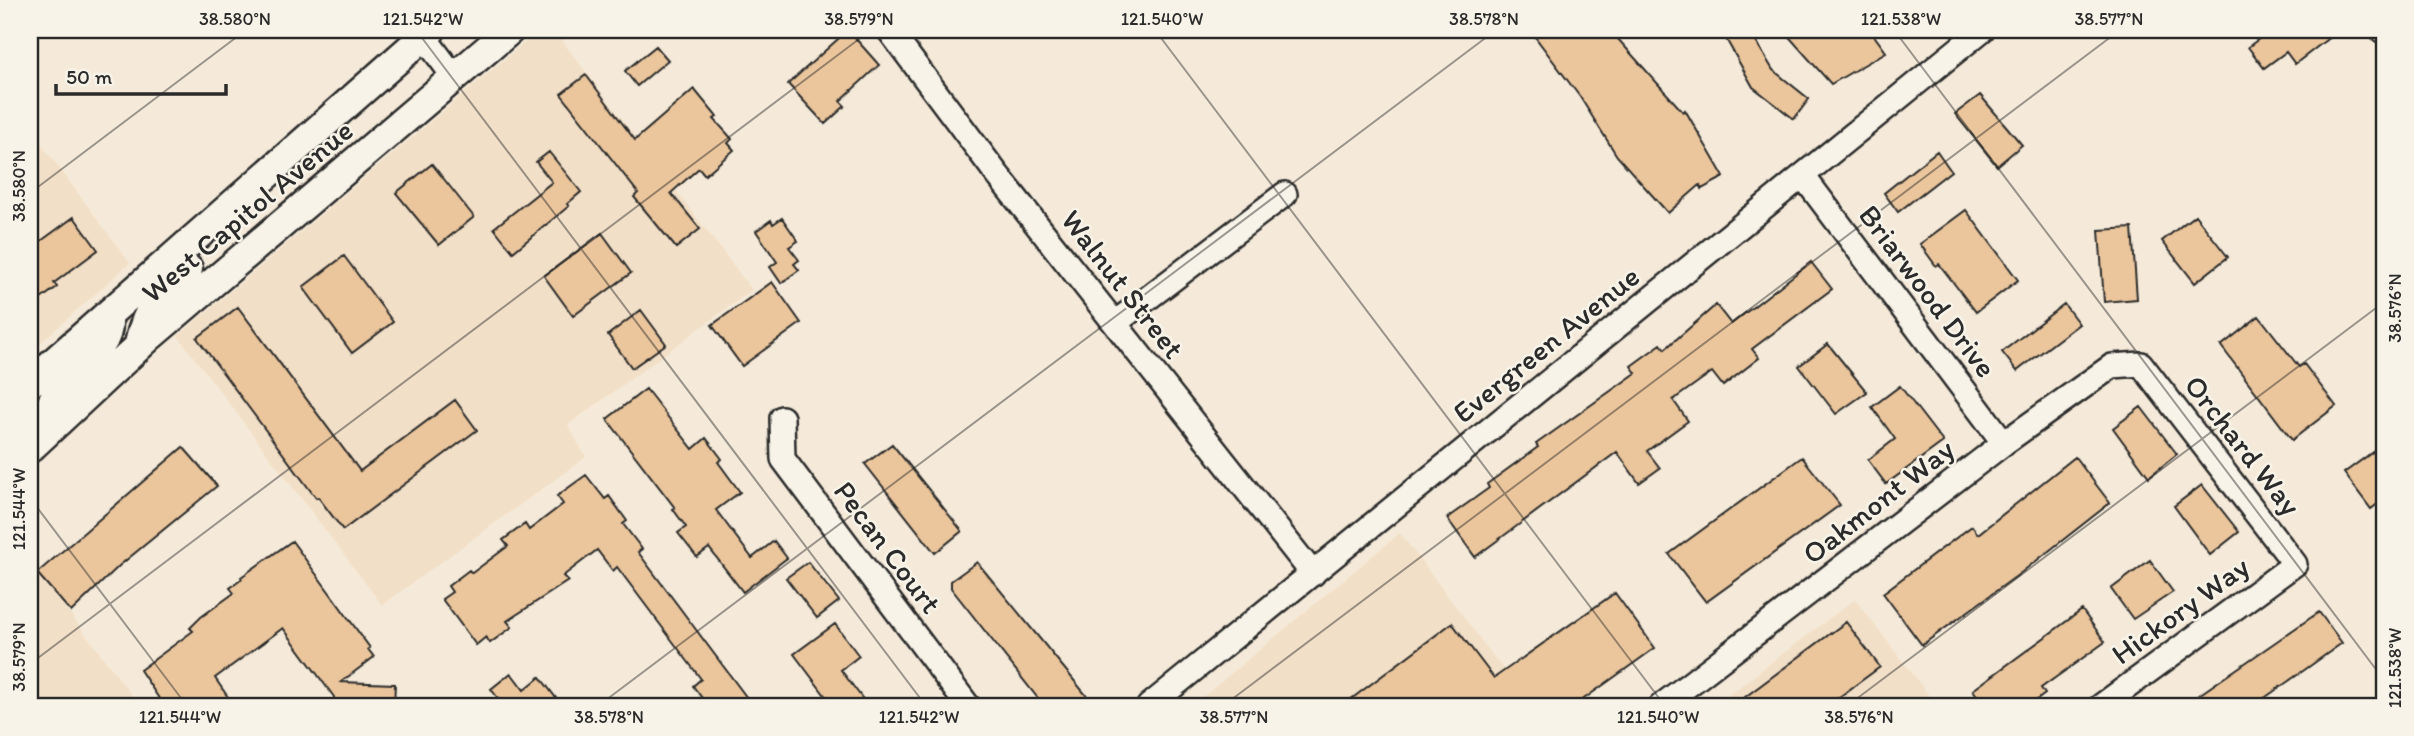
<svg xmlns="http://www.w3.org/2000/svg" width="2414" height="736" font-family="Itim,sans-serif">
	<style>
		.built { fill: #f2dfc7 }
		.building { fill: #ebc69c; stroke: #2b2b2b; stroke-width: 2 }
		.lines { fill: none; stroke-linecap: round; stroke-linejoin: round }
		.minor-casing { stroke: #2b2b2b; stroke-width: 28 }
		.major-casing { stroke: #2b2b2b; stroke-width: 33 }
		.minor { stroke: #f7f3e8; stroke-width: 23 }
		.major { stroke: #f7f3e8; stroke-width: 28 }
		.ticks { fill: none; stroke: #2b2b2b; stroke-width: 2; stroke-opacity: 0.45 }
		.labels { text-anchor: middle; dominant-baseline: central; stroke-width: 5; stroke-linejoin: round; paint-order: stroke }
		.street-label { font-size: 30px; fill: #2b2b2b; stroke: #f7f3e8 }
		.neatline { fill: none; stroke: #2b2b2b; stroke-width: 2.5 }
		.ticks-label { font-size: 18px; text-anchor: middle; fill: #2b2b2b }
	</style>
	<rect width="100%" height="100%" fill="#f5ead9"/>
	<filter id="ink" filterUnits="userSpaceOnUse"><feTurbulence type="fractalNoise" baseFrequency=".0143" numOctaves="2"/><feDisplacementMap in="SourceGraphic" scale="14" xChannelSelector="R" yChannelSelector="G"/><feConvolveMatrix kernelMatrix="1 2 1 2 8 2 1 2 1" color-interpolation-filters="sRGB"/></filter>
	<g filter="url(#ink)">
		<path class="built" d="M539 30H554L752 290 568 425 586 457 382 605 178 336Z
			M30 129 130 263 30 352Z
			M1400 533 1531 706H1192Z
			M30 561 140 706H30Z
			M1855 599 1937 706H1714Z"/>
		<path class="building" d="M848 30 879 65 840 101 845 106 825 124 788 84Z
			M1530 30H1610L1683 112 1685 110 1724 177 1702 189 1700 185 1668 213 1617 156 1580 97Z
			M1721 30H1749L1773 70 1809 99 1794 119 1753 87Z
			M1783 30H1870L1886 52 1831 84Z
			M2271 30H2339L2295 64 2286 52 2264 68 2248 47Z
			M656 46 668 60 637 86 625 71Z
			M586 75 635 140 694 89 717 117 714 119 732 139 728 143 734 150 705 175 699 168 671 193 700 229 676 248 634 197 638 193 561 94Z
			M1980 95 2022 145 1997 166 1955 114Z
			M1937 151 1951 171 1898 212 1884 193Z
			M549 152 581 192 567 204 569 206 513 252 494 228 552 182 536 162Z
			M432 164 474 217 439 245 396 193Z
			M1966 210 2018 280 1976 312 1939 264 1936 266 1920 244Z
			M2195 215 2228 257 2195 283 2162 241Z
			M74 217 98 250 54 283 57 287 30 307V249Z
			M782 218 798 241 789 247 799 260 794 264 799 270 781 283 770 267 777 262 756 231 771 220 773 224Z
			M2132 228 2137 299 2104 302 2099 230Z
			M602 233 631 273 573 316 544 276Z
			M344 256 393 322 352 353 303 287Z
			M1811 262 1832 289 1752 349 1759 358 1723 386 1712 372 1673 400 1688 421 1647 451 1660 468 1639 483 1617 452 1475 557 1447 518 1489 488 1487 484 1538 447 1536 444 1636 373 1631 366 1661 344 1665 349 1716 305 1731 324Z
			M772 282 801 323 742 366 712 325Z
			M2064 304 2079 324 2017 371 2002 352Z
			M238 307 360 471 455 400 477 430 343 530 318 497 316 498 197 338Z
			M641 310 666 344 632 368 608 335Z
			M2259 316 2299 367 2304 364 2336 406 2292 440 2221 346Z
			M1828 344 1867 392 1836 414 1799 366Z
			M1900 386 1943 442 1886 484 1868 460 1895 439 1872 407Z
			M646 389 693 449 706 438 722 459 718 462 740 492 716 510 752 558 774 541 787 558 743 592 709 548 697 557 678 533 686 527 673 509 675 508 607 419Z
			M2141 407 2177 454 2149 477 2113 428Z
			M892 444 962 531 935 553 865 464Z
			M183 447 217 486 119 566 71 612 37 573Z
			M2374 451 2384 465V499L2371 509 2344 473Z
			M1802 457 1840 505 1706 602 1669 554Z
			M2075 457 2110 503 2022 572 1922 645 1883 593 1972 526 1978 534Z
			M586 475 605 499 609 496 627 521 623 524 642 549 638 552 753 706H708L693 686 701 679 617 567 613 571 597 550 563 576 568 581 507 621 512 627 490 643 486 637 476 645 442 599 452 592 448 586 469 570 472 573 508 546 503 540 525 524 529 530 563 504 557 496Z
			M2202 485 2239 532 2210 555 2174 506Z
			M292 541 370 648 368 649 374 657 341 682 395 684 394 706H334V697L283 628 215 678 234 706H164L140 670 193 631 190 628 201 617 234 593 230 588 242 579 241 577Z
			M2150 560 2173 592 2133 619 2111 589Z
			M808 562 839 601 817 618 786 578Z
			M977 562 1095 706H1044L951 588V581Z
			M1615 593 1655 648 1574 706H1342L1452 623 1494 678Z
			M2082 610 2105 642 2041 688 2045 694 2029 706H1985L1973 690Z
			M2319 612 2342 643 2303 671 2253 706H2183Z
			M1846 622 1880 667 1827 706H1733Z
			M835 624 859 656 841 670 868 706H833L794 654Z
			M511 673 524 690 540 677 562 706H502L503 705 491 689Z"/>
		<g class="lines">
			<defs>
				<path id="minor" d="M419 30 455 78
					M889 30 996 173 1313 574
					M2382 30 2384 32
					M1803 176 2004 443
					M1115 323 1285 194
					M782 418 783 459 968 706
					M1149 706 1982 30
					M1661 706 2004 443 2112 366 2141 364 2295 564 2101 706"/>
				<path id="major" d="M139 344C147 307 160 293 188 269
					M30 383 431 30
					M45 433C47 417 51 399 61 386 76 363 110 351 108 320
					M30 448 149 337 510 30"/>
			</defs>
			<use href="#minor" class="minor-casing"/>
			<use href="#major" class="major-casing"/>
			<use href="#minor" class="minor"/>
			<use href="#major" class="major"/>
		</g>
	</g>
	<path class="ticks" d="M416 30 926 706M1155 30 1665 706M1894 30 2384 680M30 193 246 30M30 498 187 706M30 664 871 30M598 706 1496 30M1223 706 2120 30M1847 706 2384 302"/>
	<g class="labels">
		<g class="street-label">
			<text transform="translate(247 211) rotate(-40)">West Capitol Avenue</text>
			<text transform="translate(1123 284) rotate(52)">Walnut Street</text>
			<text transform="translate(1928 291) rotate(53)">Briarwood Drive</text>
			<text transform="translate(1546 344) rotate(-39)">Evergreen Avenue</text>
			<text transform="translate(2243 445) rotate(52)">Orchard Way</text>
			<text transform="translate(1878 501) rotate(-38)">Oakmont Way</text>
			<text transform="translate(888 547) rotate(53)">Pecan Court</text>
			<text transform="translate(2180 610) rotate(-36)">Hickory Way</text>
		</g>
	</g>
	<rect width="2414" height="736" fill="none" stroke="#f7f3e8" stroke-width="77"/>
	<path d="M56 84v10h170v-10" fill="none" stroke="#2b2b2b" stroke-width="3.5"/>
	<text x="66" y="84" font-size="21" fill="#2b2b2b" stroke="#f7f3e8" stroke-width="5" paint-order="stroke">50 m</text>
	<rect x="38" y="38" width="2338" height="660" class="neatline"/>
	<g class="ticks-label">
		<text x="235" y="25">38.580°N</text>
		<text x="423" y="25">121.542°W</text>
		<text x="859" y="25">38.579°N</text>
		<text x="1162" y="25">121.540°W</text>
		<text x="1484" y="25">38.578°N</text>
		<text x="1901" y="25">121.538°W</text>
		<text x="2109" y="25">38.577°N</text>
		<text transform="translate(19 186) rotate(-90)" y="6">38.580°N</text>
		<text transform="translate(2395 308) rotate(-90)" y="6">38.576°N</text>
		<text transform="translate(19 509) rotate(-90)" y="6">121.544°W</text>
		<text transform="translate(19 657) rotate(-90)" y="6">38.579°N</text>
		<text transform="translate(2395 668) rotate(-90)" y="6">121.538°W</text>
		<text x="180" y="723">121.544°W</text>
		<text x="609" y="723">38.578°N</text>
		<text x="919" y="723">121.542°W</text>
		<text x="1234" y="723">38.577°N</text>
		<text x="1658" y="723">121.540°W</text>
		<text x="1859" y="723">38.576°N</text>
	</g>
</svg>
